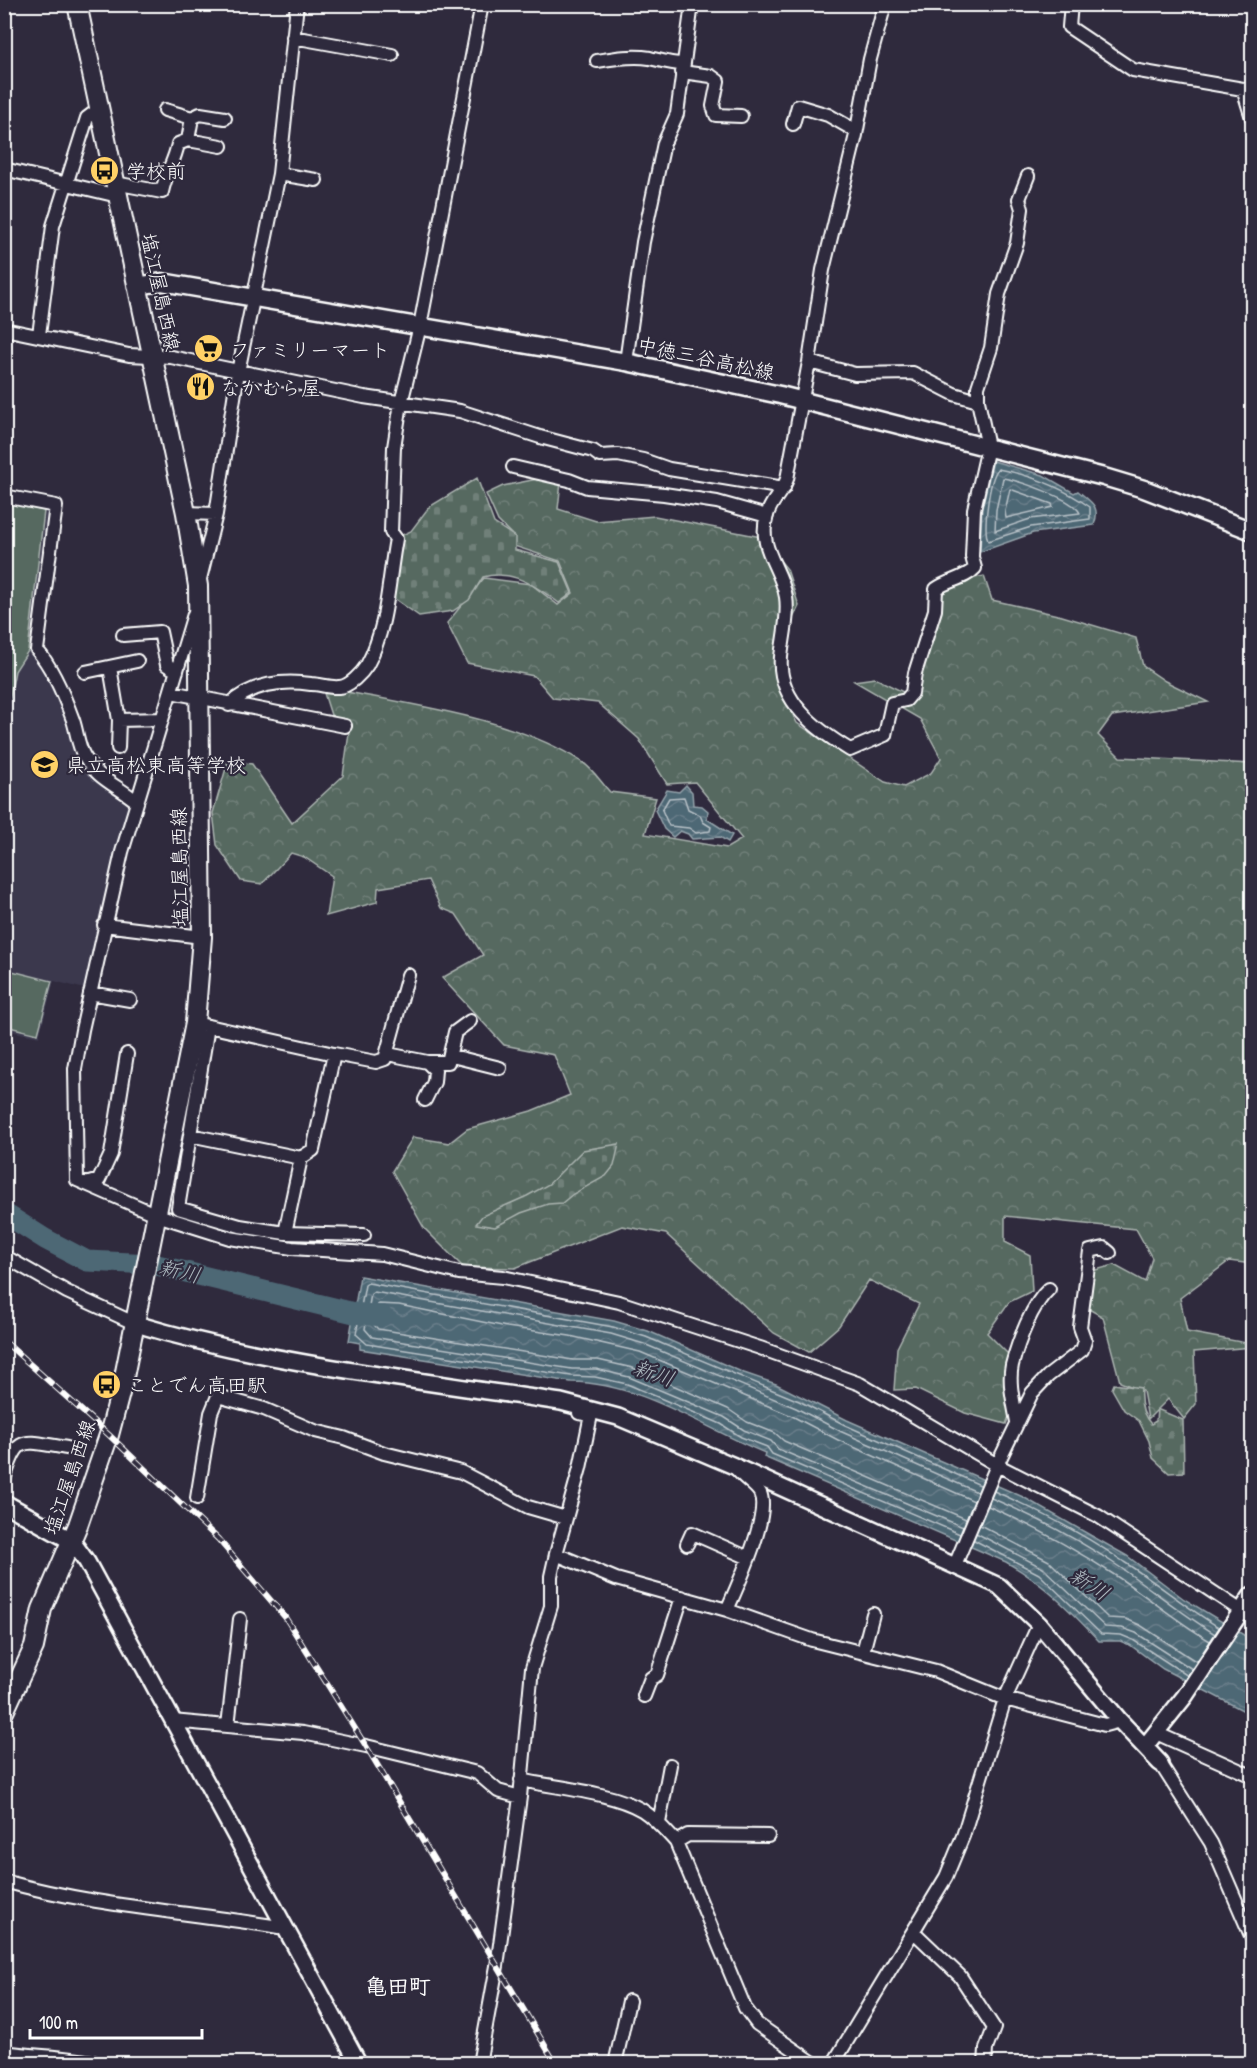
<svg xmlns="http://www.w3.org/2000/svg" width="1257" height="2068" font-family="'Patrick Hand','Klee One',sans-serif">
	<style>
		.built { fill: #3b384e }
		.green { fill: #576961; stroke: #abb4b0; stroke-width: 1.5 }
		.forest { fill: url(#forest-crowns); stroke: #abb4b0; stroke-width: 1.5 }
		.cemetery { fill: url(#cemetery-stones); stroke: #abb4b0; stroke-width: 1.5 }
		.water { fill: url(#water-waves); stroke: #95a4ac; stroke-width: 1.5 }
		.lines { fill: none; stroke-linecap: round; stroke-linejoin: round }
		.shore { stroke: #b8c2c8; stroke-width: 1.5 }
		.river { stroke: #4e6775; stroke-width: 21 }
		.minor-casing { stroke: #fff; stroke-width: 16 }
		.tertiary-casing { stroke: #fff; stroke-width: 20 }
		.secondary-casing { stroke: #fff; stroke-width: 21 }
		.primary-casing { stroke: #fff; stroke-width: 22 }
		.minor { stroke: #2f2a3d; stroke-width: 12 }
		.tertiary { stroke: #2f2a3d; stroke-width: 15 }
		.secondary { stroke: #2f2a3d; stroke-width: 16 }
		.primary { stroke: #2f2a3d; stroke-width: 18 }
		.rail-casing { stroke: #fff; stroke-width: 6 }
		.rail { stroke: #2f2a3d; stroke-width: 4; stroke-dasharray: 11; stroke-linecap: butt }
		.labels { text-anchor: middle; dominant-baseline: central; stroke-width: 4.5; stroke-linejoin: round; paint-order: stroke }
		.poi-label { font-size: 20px; fill: #fff; stroke: #2f2a3d; text-anchor: start }
		.street-label { font-size: 20px; fill: #fff; stroke: #2f2a3d }
		.water-label { font-size: 21px; font-style: italic; fill: #afbbc1; stroke: #2f2a3d }
		.quarter-label { font-size: 22px; font-weight: bold; fill: #fff; stroke: #2f2a3d }
	</style>
	<defs>
		<pattern id="forest-crowns" width="20" height="18" patternUnits="userSpaceOnUse" patternTransform="scale(1.5)"><rect width="20" height="18" fill="#576961"/><path d="M2 6a3 3 0 1 1 6 0M12 15a3 3 0 1 1 6 0" fill="none" stroke="#708079"/></pattern>
		<pattern id="cemetery-stones" width="16" height="16" patternUnits="userSpaceOnUse" patternTransform="scale(1.5)"><rect width="16" height="16" fill="#576961"/><path d="M2 7V4a2 2 0 0 1 4 0v3zM10 15v-3a2 2 0 0 1 4 0v3z" fill="#708079"/></pattern>
		<pattern id="water-waves" width="16" height="10" patternUnits="userSpaceOnUse" patternTransform="scale(1.5)"><rect width="16" height="10" fill="#4e6775"/><path d="M0 5q4-4 8 0t8 0" fill="none" stroke="#697e8a"/></pattern>
	</defs>
	<rect width="100%" height="100%" fill="#2f2a3d"/>
	<filter id="ink" filterUnits="userSpaceOnUse"><feTurbulence type="fractalNoise" baseFrequency=".0167" numOctaves="2"/><feDisplacementMap in="SourceGraphic" scale="12" xChannelSelector="R" yChannelSelector="G"/><feConvolveMatrix kernelMatrix="1 2 1 2 8 2 1 2 1" color-interpolation-filters="sRGB"/></filter>
	<g filter="url(#ink)">
		<path class="built" d="M5 498 52 508 31 652 40 659 69 716 81 756 129 801 85 989 54 981 39 1037 5 1030Z"/>
		<path class="green" d="M5 502 44 511 28 651 15 671 5 722Z
			M4 969 52 981 38 1034 5 1026Z"/>
		<path class="forest" d="M537 479 561 482 558 509 596 521 655 516 761 537 787 569 799 606 784 637 779 687 797 723 885 782 904 787 931 773 941 758 920 719 854 681 875 678 909 695 946 584 984 576 992 600 1062 616 1136 638 1143 666 1165 681 1208 702 1112 716 1098 735 1120 757 1252 764V1264L1229 1261 1180 1298 1187 1332 1252 1344V1347L1194 1352 1196 1404 1184 1419 1168 1399 1148 1419 1143 1391 1120 1382 1103 1317 1087 1308 1088 1272 1114 1265 1145 1282 1152 1258 1136 1229 1005 1216V1242L1030 1255 1032 1291 1009 1302 987 1333 1008 1354 1005 1391 1013 1407 1006 1424 965 1413 916 1389 894 1390 897 1348 919 1304 869 1280 839 1326 809 1352 774 1333 666 1234 622 1226 515 1268 463 1267 424 1228 392 1171 413 1137 449 1143 467 1129 531 1111 570 1095 554 1055 504 1045 442 978 483 955 456 914 441 908 428 880 378 888 377 902 326 916 332 876 304 857 291 853 262 884 241 881 217 845 213 813 228 761 252 764 292 823 343 776 350 726 331 715 322 687C403 704 512 716 582 762 592 768 601 782 610 792L656 798 645 834 727 848 742 839 695 782 667 784 639 739 598 703 553 698 534 676 467 663 447 623 484 578 531 584 558 605 573 593 560 561 514 546 511 534 498 521 486 494 503 486Z"/>
		<path class="cemetery" d="M477 478 494 523 515 537V550L559 562 572 593 559 603C536 586 512 569 483 577L469 600 453 611 419 616 392 597 400 536 411 531 429 507Z
			M619 1144 614 1166 606 1176 573 1194 562 1203 548 1204 521 1213 495 1227 476 1224 482 1216 527 1196 549 1184 583 1150Z
			M1114 1384 1141 1388C1140 1401 1141 1414 1151 1424L1156 1421 1157 1409 1183 1420 1184 1472 1169 1473 1153 1458 1149 1441 1139 1421 1124 1410 1112 1389Z"/>
		<path class="water" d="M993 461 1043 475 1074 493 1078 491C1091 502 1101 506 1094 525L1033 533 980 552 982 508Z
			M686 785 692 792 693 805 702 806 708 811 707 819 732 835 728 842 720 837 692 839 688 834 680 831 673 837 664 829 655 810 667 790 679 792Z
			M4 1202 16 1217 72 1247 63 1250 11 1220 5 1215Z
			M360 1276 614 1321 648 1331 744 1373 776 1384 847 1420 1023 1497 1127 1556 1184 1599 1252 1640V1715L1163 1669 1130 1645 1120 1641H1099C1070 1610 1043 1583 1006 1562L764 1457 765 1453C701 1427 642 1383 571 1382L360 1349V1343L349 1341Z"/>
		<g class="lines">
			<path class="shore" d="M998 469C1031 475 1063 488 1090 507V519L1031 527 988 541C983 529 989 479 998 469Z
				M1003 478C1020 481 1074 499 1080 513L1030 519 995 531 996 510Z
				M1010 489 1052 504 1053 507 1006 518 1005 511Z
				M684 797 688 809 700 815 703 822 711 827 710 831 696 833 689 828 669 826 662 810 669 798Z
				M994 1491C1039 1511 1084 1534 1124 1562 1157 1583 1186 1607 1220 1628
				M991 1498C1036 1517 1081 1541 1121 1568 1153 1590 1182 1614 1215 1634
				M988 1506C1031 1525 1073 1548 1113 1574 1146 1595 1176 1621 1210 1641
				M966 1519 784 1441 775 1433 747 1422 728 1409 633 1368 598 1360H573L378 1329 374 1325 378 1304 399 1305 507 1327 570 1336 640 1352 792 1416 838 1440 974 1501
				M980 1525 1049 1561 1108 1618 1126 1619 1140 1625 1197 1662
				M963 1527 778 1449 771 1441 744 1430 724 1417 629 1377 596 1369H572L372 1337 365 1329 371 1294 374 1292 611 1334 644 1344 796 1408 842 1432 977 1492
				M976 1533 1043 1568 1105 1627 1122 1628 1136 1633 1192 1669
				M960 1534 772 1454 767 1447 741 1437 721 1424 627 1384 595 1377 571 1376 367 1344 356 1334 365 1285 368 1283 613 1327 646 1337 799 1401 845 1425 980 1485
				M974 1540 1039 1574 1101 1634 1121 1635 1133 1640 1188 1676"/>
			<path class="river" d="M4 1213 45 1239 87 1261 153 1264 354 1313 382 1316"/>
			<defs>
				<path id="minor" d="M885 4 870 59 856 135 823 270 809 362 787 479C782 493 771 501 767 515 757 548 781 567 786 597 789 616 783 638 781 657 777 701 817 730 850 750L885 735 892 703 906 700 912 693 915 673 935 610 936 589C948 580 965 579 975 568L972 557 974 509 988 447 978 401V387L991 348 999 294 1017 243 1022 209 1019 199 1028 176
					M1071 4 1069 27 1133 70 1243 89 1252 118
					M293 37 392 55
					M597 61C614 58 633 55 650 58 662 61 671 64 683 64
					M682 72 711 76 718 81 713 106 716 115 741 116
					M165 110 192 118
					M793 124 798 106 828 115 856 131
					M188 140 221 146
					M4 169 118 196
					M279 174 316 180
					M115 183 162 192C166 172 174 163 178 144L188 140 192 118 200 114 225 118
					M4 329 129 355 171 357 364 397 460 411 540 437 593 451 600 456 618 455 643 460 669 469 784 488
					M39 335 53 226 87 118 99 109
					M626 362 643 242 664 143 677 114 692 4
					M809 362 855 374 913 373 954 394 978 401
					M513 467 569 480 587 487 664 494 717 502 767 516
					M4 496 56 506 37 650C53 668 65 698 73 720 77 732 78 746 84 756 96 778 118 786 136 801
					M186 513 216 514
					M200 579 216 514 238 372 279 174 297 4
					M194 614 122 852 82 1030 75 1069 77 1180 157 1215 230 1238 292 1248 382 1254 459 1273 503 1277 619 1302 760 1348 860 1384 997 1465 1098 1516 1252 1618
					M123 635 160 632 167 665 177 671
					M110 667 119 720 118 748
					M85 672 137 661
					M171 692 345 726
					M229 705C252 683 282 680 311 684 320 684 330 688 339 687 349 687 362 673 367 665 388 627 388 581 396 539L391 532 394 447 401 403 420 326 482 4
					M119 720 162 719
					M104 925 202 937
					M90 993 130 1000
					M199 1024 334 1054 313 1150 301 1158 285 1233
					M208 1026 178 1208 240 1226 285 1233 364 1235
					M334 1054 376 1062 385 1059 408 975
					M388 1054 427 1062 435 1070 434 1082 425 1100
					M452 1056 500 1068
					M427 1062H448L455 1032 470 1021
					M190 1135 301 1158
					M86 1184 99 1180 111 1154 127 1054
					M4 1256 67 1292 136 1324
					M1017 1422C1014 1404 1008 1383 1012 1365 1018 1342 1032 1304 1049 1289
					M4 1480C18 1433 22 1441 67 1448
					M197 1498 211 1413 218 1396 264 1409 315 1431 344 1438 384 1453 461 1472 528 1507 566 1518
					M687 1544 692 1533 749 1558
					M556 1554 616 1579 727 1610 812 1640 936 1671 1005 1699 1105 1725 1120 1721
					M955 1565 997 1465 1032 1393 1048 1376 1082 1350 1085 1341 1080 1327 1090 1251 1104 1248 1110 1253
					M727 1610C737 1587 771 1515 760 1493 756 1485 742 1478 734 1466
					M863 1652 873 1614
					M644 1696 651 1678 657 1675 682 1597
					M172 1721 303 1733 366 1746 477 1773 498 1791 520 1797
					M228 1726 240 1619
					M1156 1733 1252 1776
					M1160 1763 1211 1843 1252 1938
					M521 1780C557 1788 611 1792 642 1810 656 1819 665 1830 676 1842L745 2008 757 2024 815 2064
					M659 1823 670 1765
					M676 1842 688 1835 768 1836
					M4 1881C96 1907 192 1912 285 1928
					M914 1932 960 1976 994 2028 986 2049 985 2064
					M4 2052C37 2057 69 2056 101 2064
					M479 2064 497 1966 520 1797 532 1668 551 1606V1576L556 1554 580 1468 591 1415 579 1413
					M615 2064 629 2001
					M833 2064 946 1877 963 1836 1005 1699 1039 1624"/>
				<path id="tertiary" d="M136 1324C273 1365 419 1380 561 1402L618 1417 734 1466 999 1586 1039 1624 1120 1721 1160 1763
					M72 1541 87 1562 359 2064
					M1146 1745 1185 1696 1252 1595"/>
				<path id="secondary" d="M137 286 162 282 626 362 780 395 1104 477 1144 489 1252 531
					M4 1503 72 1541"/>
				<path id="primary" d="M4 1712 34 1647 42 1609 78 1525 109 1435 123 1382 195 1023 202 937 198 586 186 513 77 4"/>
			</defs>
			<use href="#minor" class="minor-casing"/>
			<use href="#tertiary" class="tertiary-casing"/>
			<use href="#secondary" class="secondary-casing"/>
			<use href="#primary" class="primary-casing"/>
			<use href="#minor" class="minor"/>
			<use href="#tertiary" class="tertiary"/>
			<use href="#secondary" class="secondary"/>
			<use href="#primary" class="primary"/>
			<defs>
				<path id="rail" d="M4 1341 109 1435 218 1539 285 1617 366 1746 556 2064"/>
			</defs>
			<use href="#rail" class="rail-casing"/>
			<use href="#rail" class="rail"/>
		</g>
	</g>
	<defs>
		<symbol id="bus-disc" viewBox="-11 -11 22 22"><circle r="9.5" fill="#ffd166" stroke="#2f2a3d"/><path d="M-5-6H5V4H4V6H2V4H-2V6H-4V4H-5ZM-3.5-4V0h7V-4ZM-3.5 1.2v1.5H-2V1.2ZM2 1.2v1.5H3.5V1.2Z" fill="#111"/></symbol>
		<symbol id="supermarket-disc" viewBox="-11 -11 22 22"><circle r="9.5" fill="#ffd166" stroke="#2f2a3d"/><path d="M-6-5.5h2.5l.6 2H6L4.5 2H-2.5L-4.4-4H-6ZM-1.5 3.2a1.3 1.3 0 1 0 .1 0ZM3 3.2a1.3 1.3 0 1 0 .1 0Z" fill="#111"/></symbol>
		<symbol id="restaurant-disc" viewBox="-11 -11 22 22"><circle r="9.5" fill="#ffd166" stroke="#2f2a3d"/><path d="M-5-6h1v4h1v-4h1v4h1v-4h1v5L-1.5 .5V6h-2V.5L-5-1ZM5-6V6H3V1.5H1.5Q1.5-4 5-6Z" fill="#111"/></symbol>
		<symbol id="school-disc" viewBox="-11 -11 22 22"><circle r="9.5" fill="#ffd166" stroke="#2f2a3d"/><path d="M0-5L7-2L0 1L-7-2ZM-4 1L0 2.5L4 1V4Q0 6-4 4Z" fill="#111"/></symbol>
	</defs>
	<g fill-rule="evenodd">
		<use href="#bus-disc" x="88" y="154" width="33" height="33"/>
		<use href="#supermarket-disc" x="192" y="332" width="33" height="33"/>
		<use href="#restaurant-disc" x="184" y="370" width="33" height="33"/>
		<use href="#school-disc" x="28" y="748" width="33" height="33"/>
		<use href="#bus-disc" x="90" y="1368" width="33" height="33"/>
	</g>
	<g class="labels">
		<g class="poi-label">
			<text x="126" y="170">学校前</text>
			<text x="230" y="349">ファミリーマート</text>
			<text x="221" y="387">なかむら屋</text>
			<text x="66" y="764">県立高松東高等学校</text>
			<text x="127" y="1384">ことでん高田駅</text>
		</g>
		<g class="street-label">
			<text transform="translate(161 292) rotate(78)">塩江屋島西線</text>
			<text transform="translate(706 358) rotate(12)">中徳三谷高松線</text>
			<text transform="translate(179 867) rotate(-91)">塩江屋島西線</text>
			<text transform="translate(69 1477) rotate(-71)">塩江屋島西線</text>
		</g>
		<g class="water-label">
			<text transform="translate(180 1271) rotate(13)">新川</text>
			<text transform="translate(654 1373) rotate(19)">新川</text>
			<text transform="translate(1090 1584) rotate(33)">新川</text>
		</g>
		<g class="quarter-label">
			<text x="398" y="1986">亀田町</text>
		</g>
	</g>
	<rect width="1257" height="2068" fill="none" stroke="#2f2a3d" stroke-width="24"/>
	<rect x="12" y="12" width="1233" height="2044" fill="none" stroke="#fff" stroke-width="2" filter="url(#ink)"/>
	<path d="M30 2029v9h172v-9" fill="none" stroke="#ffffff" stroke-width="3"/>
	<text x="39" y="2029" font-size="18" fill="#ffffff" stroke="#2f2a3d" stroke-width="4.5" paint-order="stroke">100 m</text>
</svg>
